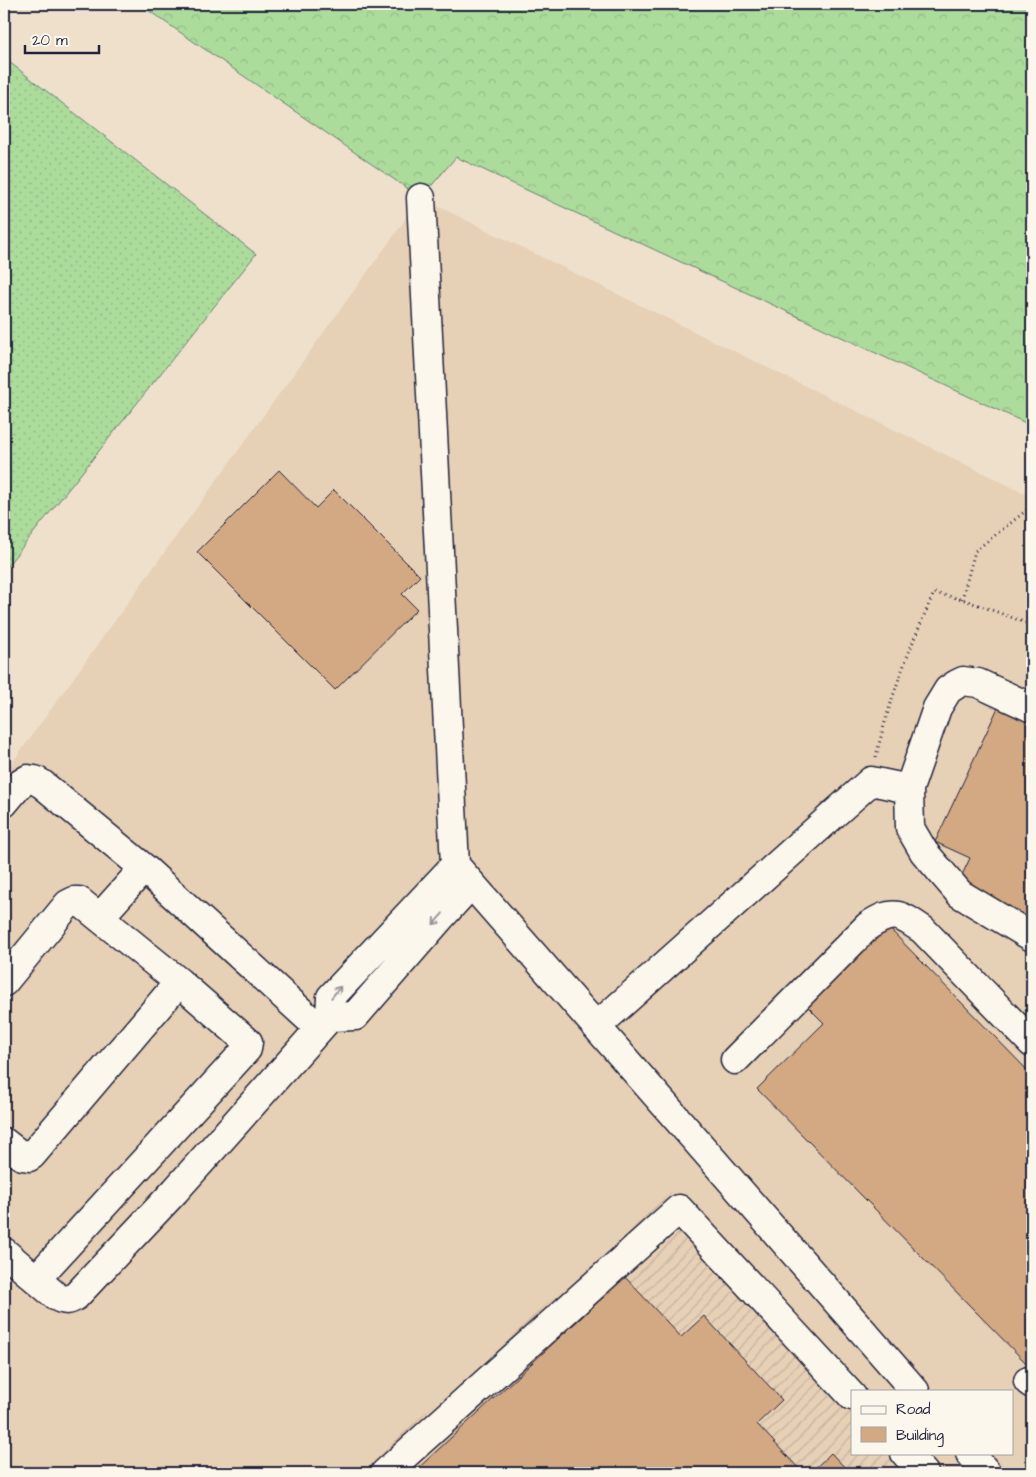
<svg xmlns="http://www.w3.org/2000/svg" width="1036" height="1477" font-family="'Architects Daughter',sans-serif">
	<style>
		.built { fill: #e6d0b6; fill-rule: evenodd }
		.industrial { fill: url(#industrial-furrows) }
		.grass { fill: url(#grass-dots); stroke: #677f6c }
		.forest { fill: url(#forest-crowns); stroke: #677f6c }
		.building { fill: #d2a983; stroke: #22223b }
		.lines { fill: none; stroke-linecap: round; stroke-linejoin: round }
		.minor-casing { stroke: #22223b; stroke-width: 31 }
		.path { stroke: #22223b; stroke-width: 3; stroke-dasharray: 1 4; stroke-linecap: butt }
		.minor { stroke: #fbf7ec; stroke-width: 28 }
		.oneway { stroke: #99979c }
	</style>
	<defs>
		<pattern id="industrial-furrows" width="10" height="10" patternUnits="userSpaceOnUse" patternTransform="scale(1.25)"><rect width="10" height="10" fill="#e6d0b6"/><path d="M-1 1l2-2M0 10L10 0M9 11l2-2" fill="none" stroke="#c5b29d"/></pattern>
		<pattern id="grass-dots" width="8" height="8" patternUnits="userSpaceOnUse" patternTransform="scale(1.25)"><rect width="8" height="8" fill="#acdc9c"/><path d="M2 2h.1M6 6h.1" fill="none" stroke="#94bc87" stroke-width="1.8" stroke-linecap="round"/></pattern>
		<pattern id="forest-crowns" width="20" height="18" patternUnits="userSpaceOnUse" patternTransform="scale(1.25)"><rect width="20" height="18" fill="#acdc9c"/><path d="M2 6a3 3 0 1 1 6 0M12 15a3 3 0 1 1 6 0" fill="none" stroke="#94bc87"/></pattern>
	</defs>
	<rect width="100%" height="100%" fill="#efe0cc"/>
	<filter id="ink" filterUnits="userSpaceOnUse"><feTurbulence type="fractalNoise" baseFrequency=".02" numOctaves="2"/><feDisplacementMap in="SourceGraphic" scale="10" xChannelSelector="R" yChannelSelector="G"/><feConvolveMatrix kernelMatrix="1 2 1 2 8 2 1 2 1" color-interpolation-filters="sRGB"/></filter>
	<g filter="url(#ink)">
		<path class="built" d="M421 198 1032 497V1473H4V774ZM852 1391H1012V1453H852Z"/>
		<path class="industrial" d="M671 1192 852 1398V1453H903L924 1473H358Z"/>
		<path class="grass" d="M4 58 256 254 4 570Z"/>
		<path class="forest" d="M139 4H1032V426L456 157 421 198Z"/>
		<path class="building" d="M279 470 316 508 334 490 420 576 402 594 417 609 335 690 197 552Z
			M1002 699 1032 713V924L956 888 970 858 935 842Z
			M886 925 1032 1075V1369L757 1089 824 1023 805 1004Z
			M625 1277 681 1337 704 1316 782 1400 757 1424 803 1473H413Z
			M831 1453 850 1473H810Z"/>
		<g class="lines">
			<defs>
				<path id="minor" d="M421 198 455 865 915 1391
					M1032 708 978 683 963 681 957 684 948 690 937 708 909 789 910 828 924 852 960 894 1032 937
					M4 803 20 784 28 779 35 780 42 784 144 868 319 1028
					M455 865 331 997 330 1017 355 1016 441 917 471 884
					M100 917 144 868
					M4 982 68 904 74 901H79L179 982 248 1042 247 1049 36 1279
					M597 1026 871 781 909 789
					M735 1060 868 926C893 909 900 914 923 930L1032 1043
					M4 1142 22 1156 29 1157 32 1155 179 982
					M4 1252 57 1297C65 1301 69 1301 76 1296L175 1191 330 1017
					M1028 1381 1032 1384
					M905 1453 924 1473
					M970 1453 987 1473
					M385 1473 679 1209 852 1396"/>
			</defs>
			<use href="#minor" class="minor-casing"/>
			<path class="path" d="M962 599 975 551 1032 506
				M876 757C889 700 910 646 934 593L962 599 1032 625"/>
			<use href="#minor" class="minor"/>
		</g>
		<defs><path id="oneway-shaft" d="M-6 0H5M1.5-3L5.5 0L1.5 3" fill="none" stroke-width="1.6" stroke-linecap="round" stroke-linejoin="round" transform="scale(1.25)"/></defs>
		<g class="oneway">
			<use href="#oneway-shaft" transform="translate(438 919) rotate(131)"/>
			<use href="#oneway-shaft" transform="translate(336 992) rotate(-51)"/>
		</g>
	</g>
	<rect width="1036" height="1477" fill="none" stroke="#fbf7ec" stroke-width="20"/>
	<rect x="10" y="10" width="1016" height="1457" fill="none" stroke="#22223b" stroke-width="2" filter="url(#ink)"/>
	<rect x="851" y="1390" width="162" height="65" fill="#fbf7ec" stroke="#a4a2a5"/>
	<rect x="861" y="1406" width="25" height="8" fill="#fbf7ec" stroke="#a4a2a5"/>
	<text x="896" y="1414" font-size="15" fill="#22223b">Road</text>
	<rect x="861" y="1427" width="25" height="15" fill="#d2a983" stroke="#a4a2a5"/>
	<text x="896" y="1440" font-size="15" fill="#22223b">Building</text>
	<path d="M25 45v8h74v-8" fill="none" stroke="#22223b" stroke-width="2.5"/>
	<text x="32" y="45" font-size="15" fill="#22223b" stroke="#fbf7ec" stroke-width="4" paint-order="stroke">20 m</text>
</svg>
